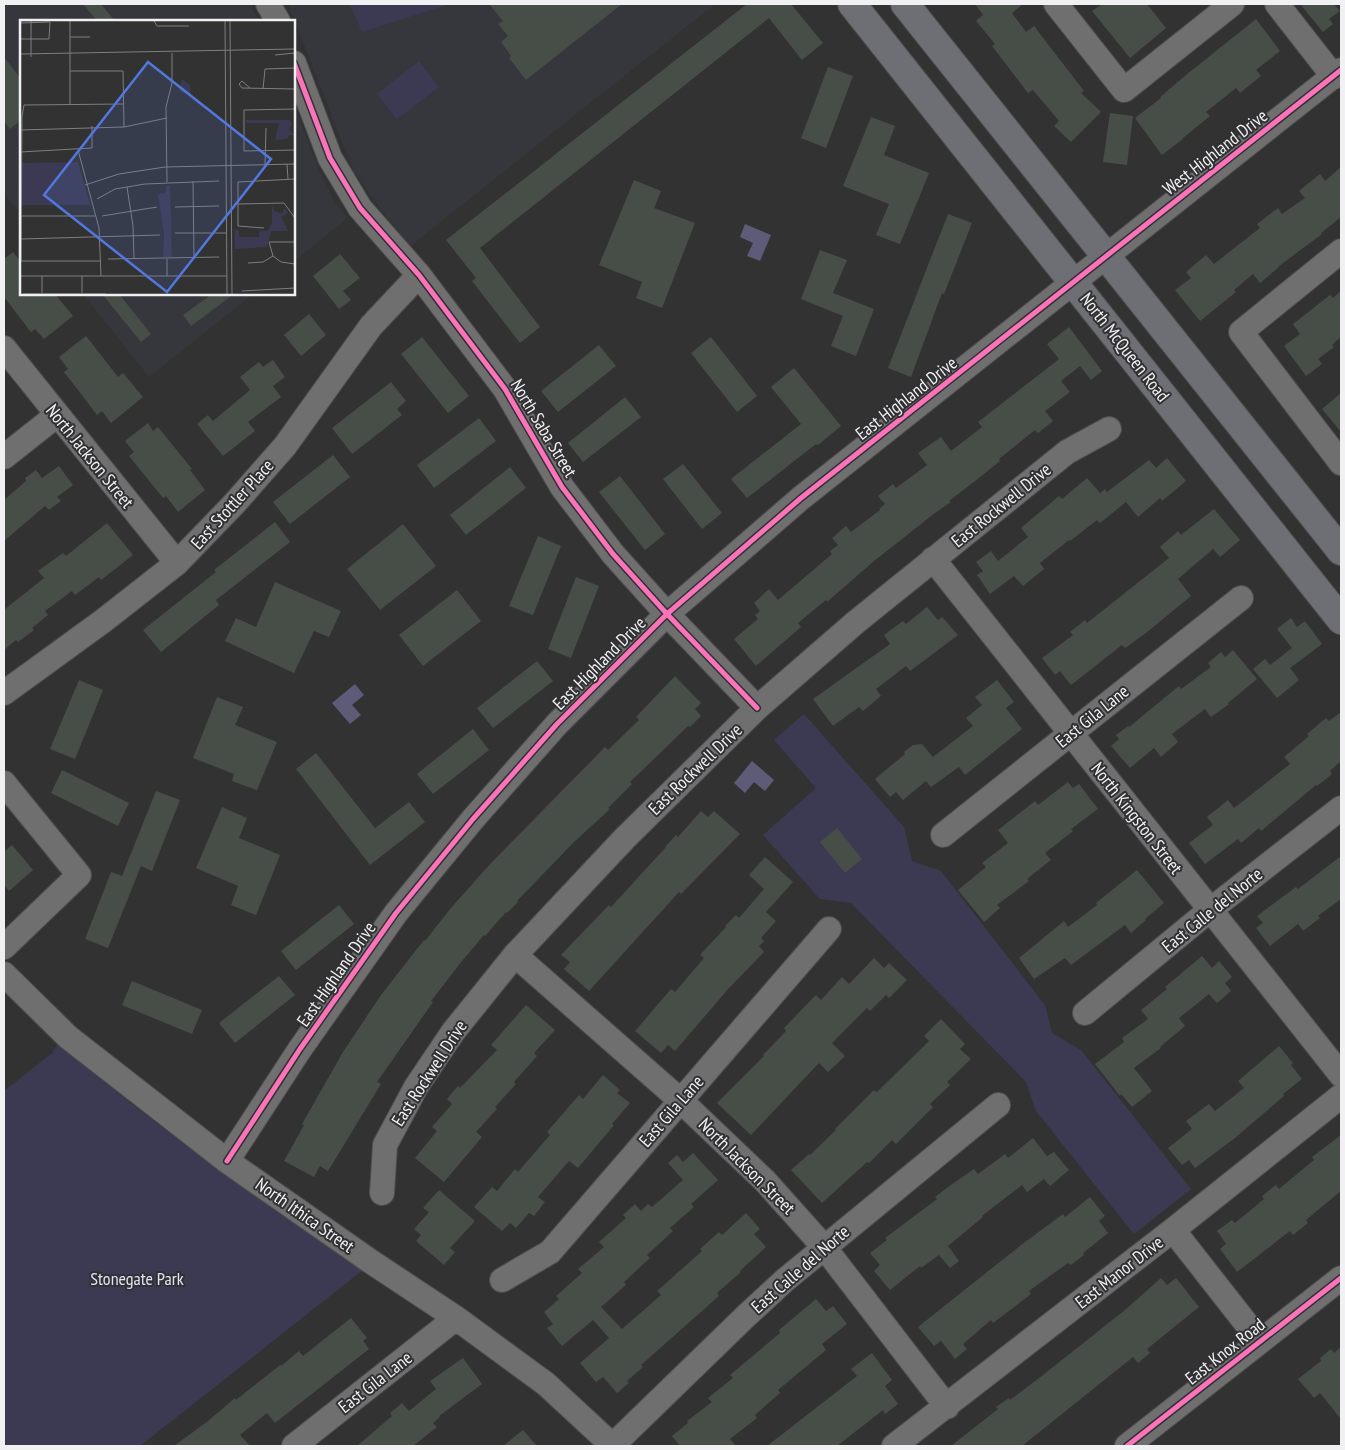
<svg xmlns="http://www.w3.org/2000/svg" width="1345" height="1450" font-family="'PT Sans Narrow',sans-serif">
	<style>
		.built { fill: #36363d }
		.green { fill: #3c3a52 }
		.water { fill: #5e5b79 }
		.building { fill: #474e48 }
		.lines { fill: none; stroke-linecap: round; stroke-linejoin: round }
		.minor-casing { stroke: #4e4e4e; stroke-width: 26 }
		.major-casing { stroke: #4e4e4e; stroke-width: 30 }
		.minor { stroke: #6f6f70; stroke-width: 24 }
		.major { stroke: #6e6e75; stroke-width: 28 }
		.cycleway-casing { stroke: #313133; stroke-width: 8 }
		.cycleway { stroke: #fb73b8; stroke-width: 5 }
		.labels { text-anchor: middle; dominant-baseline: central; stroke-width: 4; stroke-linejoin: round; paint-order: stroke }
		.street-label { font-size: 18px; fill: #f1f1f3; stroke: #313133 }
		.park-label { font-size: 18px; fill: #e2e1f9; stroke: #313133 }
		.inset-road { fill: none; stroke: #7e7e7f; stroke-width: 1 }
		.view { fill: #5277df; fill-opacity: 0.15; stroke: #5277df; stroke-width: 2.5 }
		.inset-edge { fill: none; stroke: #f1f1f3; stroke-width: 2.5 }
	</style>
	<rect width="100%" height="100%" fill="#323232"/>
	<path class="built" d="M4 4H250L259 21H21V215L4 193Z
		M288 4H715L410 246 378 206 353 170Z
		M294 106 320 172 335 202 348 218 294 261Z
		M83 294H253L149 377Z"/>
	<path class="green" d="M350 4H450L362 32Z
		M419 61 439 87 397 119 377 94Z
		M804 714 904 827 912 861 941 871 1045 1005 1052 1033 1081 1050 1191 1189 1134 1234 1036 1111 1026 1082 851 903 820 899 763 835 816 788 774 740Z
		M58 1044C156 1126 257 1200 363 1270L140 1446H4V1091L52 1053Z"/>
	<path class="water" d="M745 224 771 235 760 261 747 256 753 243 740 237Z
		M355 684 364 695 352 705 361 715 350 724 332 703Z
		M752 761 774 780 765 791 754 782 745 793 734 783Z"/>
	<path class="building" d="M83 4H101L115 21H97Z
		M489 4H622L526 80 509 58 511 56 501 42 508 36 498 24 503 21Z
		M747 4H791L823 43 802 60 769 18 480 248 540 327 520 343 472 281 476 278 446 240Z
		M975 4H1023L1012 13 1026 32 1034 26 1084 91 1081 93 1101 112 1071 142 1054 126 1059 121 1033 90 1028 93 992 46 995 44 976 21 983 15Z
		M1102 4H1147L1166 28 1130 58 1092 11Z
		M1300 4H1334L1340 11 1329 19 1333 24 1323 32Z
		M1256 19 1280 51 1256 70 1261 76 1240 93 1236 88 1206 112 1210 116 1183 138V139L1162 155 1135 118 1161 98 1160 97 1186 75Z
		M4 57 21 79V120L10 129 4 121Z
		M828 67 853 76 826 148 801 138Z
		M1110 113 1133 116 1127 165 1103 162Z
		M871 117 895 126 884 155 929 173 900 244 876 235 889 204 843 186Z
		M1341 167V217L1321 233 1322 234 1279 266V267L1260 283 1253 274 1234 290 1236 292 1200 321 1175 290 1191 278 1186 272 1206 255 1214 264 1260 228 1257 224 1278 208 1282 214 1305 198 1299 191 1320 174 1325 181Z
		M634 180 661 191 654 208 695 223 662 308 636 298 642 282 599 265Z
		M948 214 972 223 944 294 942 293 911 377 888 368Z
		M820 250 847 260 833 293 874 309 856 356 831 346 843 316 801 299Z
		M13 252 21 262V294H55L73 316 44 339 35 329 31 332 4 297V259Z
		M340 254 360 278 343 291 351 300 339 309 313 276Z
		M1341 291V337L1332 345 1334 347 1318 359 1322 364 1306 376 1284 346 1300 334 1293 324 1330 295 1333 298Z
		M102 294H119L151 334 141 342Z
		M212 294H234L191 326 183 315Z
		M309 314 326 335 301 356 284 335Z
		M1069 327 1102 371 1091 380 1080 366 1061 381 1070 392 1045 411 1053 421 1038 433 1035 430 999 459 1000 461 974 482 949 501 951 502 935 513 874 561 827 602 826 600 798 623 801 627 756 666 734 639 758 619 755 615 760 611 754 603 769 589 778 600 832 554 830 551 838 545 832 538 846 526 851 532 880 510 879 509 885 504 878 496 893 484 896 488 927 465 918 453 941 437 951 451 982 427 978 422 1059 359 1047 344Z
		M86 336 118 377 123 373 143 397 111 423 102 411 97 415 78 390 64 372 68 369 59 357Z
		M422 337 469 396 448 413 401 354Z
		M711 337 757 396 737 412 691 353Z
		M599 345 616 366 558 412 541 391Z
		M273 360 285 377 273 386 281 397 248 422 255 431 223 456 197 424 208 415 213 421 250 390 240 377 259 362 263 367Z
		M794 368 841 426 818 445 816 444 747 498 731 479 801 424 771 387Z
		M391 382 406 401 397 409 402 415 352 454 332 428Z
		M1341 393V432L1322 409Z
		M625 397 641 417 583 462 568 443Z
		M479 418 496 441 434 488 417 465Z
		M148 423 153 431 158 427 192 469 190 470 205 490 178 512 166 496 163 498 129 456 134 452 125 441Z
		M333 455 350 477 290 524 273 502Z
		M1167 458 1186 481 1162 501 1160 498 1138 517 1126 502 1100 523 1097 520 1070 541 1069 540 1040 563 1044 569 1023 586 1014 576 990 594 977 575 983 571 976 562 991 551 998 561 1028 537 1021 528 1059 496 1062 499 1087 478 1100 493 1105 489 1107 492 1149 460 1156 468Z
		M683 464 722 513 702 529 663 479Z
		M59 466 73 485 57 497 61 501 49 510 45 506 4 541V500L26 481 25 478 36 470 42 478Z
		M510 467 526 488 466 535 450 515Z
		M620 476 665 534 645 550 599 492Z
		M1214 509 1240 540 1220 557 1213 549 1178 579 1191 596 1146 633 1125 648 1122 645 1071 685 1060 671 1055 675 1042 658 1073 635 1070 632 1085 620 1087 623 1169 558 1160 547 1178 531 1181 535Z
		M275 522 290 542 216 600 219 605 161 652 143 630 216 572 214 570Z
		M107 523 133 555 101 580 99 577 75 595 72 591 45 611 48 615 32 628 34 630 18 642 16 640 4 650V610L44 578 38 571 63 553 66 556Z
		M403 524 436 566 380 610 347 569Z
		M538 536 561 546 533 615 509 606Z
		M576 577 599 586 571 658 548 649Z
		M275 582 341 611 329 637 314 631 294 673 225 641 236 618 256 627Z
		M457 590 481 621 423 666 399 635Z
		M927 607 938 620 942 617 958 635 910 671 906 666 876 689 881 696 863 711 859 707 833 726 813 699 890 644 884 635 903 621 906 624Z
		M1291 618 1297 627 1305 621 1322 644 1290 668 1299 680 1277 698 1253 669 1265 659 1270 665 1292 648 1277 629Z
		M1233 650 1257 679 1228 703 1229 704 1211 717 1205 709 1172 734 1178 742 1161 757 1154 748 1130 768 1111 746 1119 739 1116 735 1128 726 1129 727 1179 686 1181 689 1211 667 1208 663 1221 652 1225 657Z
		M537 661 553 681 493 728 477 708Z
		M675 676 701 703 695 709 701 716 690 727 688 726 630 782 632 784 608 808 610 809 574 842 517 901 518 902 507 913 506 912 485 936 484 935 462 961 431 1001 433 1002 377 1082 381 1084 328 1171 320 1166 314 1177 284 1161 304 1125 302 1124 343 1052 381 995 424 940 425 941 450 909 491 863 605 747 608 750 639 720 636 717Z
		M79 680 103 690 75 759 50 749Z
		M997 680 1014 702 1006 708 1022 729 965 775 959 767 931 787 926 781 903 800 896 792 890 797 875 779 905 754 904 752 913 745 922 744 933 757 973 726 966 718 982 705 975 697Z
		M217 697 243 707 235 725 277 742 257 790 232 781 234 774 193 758Z
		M1341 712V761L1330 771 1332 774 1317 786 1316 785 1261 831 1259 828 1241 843 1238 839 1205 864 1189 843 1213 825 1207 817 1228 800 1234 808 1261 787 1290 764 1284 757 1309 736 1307 734 1326 718 1329 721Z
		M473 729 489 750 433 794 417 774Z
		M316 753 375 828 409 802 425 822 370 865 296 769Z
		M62 770 129 803 118 826 51 793Z
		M1068 782 1073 788 1079 784 1098 809 1071 829 1073 831 1045 853 1051 860 1027 879 1029 881 997 905 1000 908 984 922 958 890 986 867 982 863 1008 843 998 830 1035 801 1038 805Z
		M156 791 180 800 152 871 141 866 108 948 85 939 111 872 122 876Z
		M222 807 247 818 239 838 280 855 256 915 231 905 238 886 196 868Z
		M701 811 708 817 714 811 740 834 681 894 679 892 589 991 564 969 570 962 561 955 609 905 611 907 666 847H665L676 835 678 837Z
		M837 828 862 859 845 873 820 842Z
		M12 845 33 870 9 891 4 885V852Z
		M1341 856V899L1318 916 1320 918 1303 931 1298 924 1270 946 1256 928 1263 923 1257 916 1296 887 1298 889Z
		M765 857 793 882 766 912 776 921 761 938 764 941 759 946 764 952 729 988 675 1051 668 1045 661 1053 635 1031 671 989 675 992 704 958 700 955 726 927 725 926 736 915 739 918 764 889 749 875Z
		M1137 870 1164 903 1145 919 1146 920 1131 933 1125 925 1071 965 1065 958 1034 979 1019 958 1064 921 1068 927 1097 905 1096 903Z
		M339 905 354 924 296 970 281 951Z
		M1202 956 1212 968 1219 961 1232 977 1225 983 1231 991 1217 1003 1209 994 1179 1018 1185 1026 1160 1047 1161 1048 1134 1068 1152 1091 1132 1107 1121 1094 1120 1096 1095 1064 1124 1042 1122 1038 1148 1019 1141 1010 1167 989 1165 987Z
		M874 958 884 968 889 963 907 980 889 998 886 995 870 1011 867 1008 832 1043 845 1056 828 1072 819 1063 751 1135 717 1103 764 1056 763 1055 786 1031 784 1028 816 995 821 1000 842 977 849 984Z
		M279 976 295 995 235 1043 219 1023Z
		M132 981 202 1010 192 1034 122 1005Z
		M526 1005 555 1030 534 1053 537 1056 514 1082 516 1084 495 1107 497 1109 476 1132 482 1137 444 1182 415 1158 437 1131 432 1127 452 1104 447 1099 458 1086 460 1088 497 1050 491 1045Z
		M941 1019 965 1044 960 1049 971 1059 947 1082 950 1085 930 1104 933 1107 896 1144 892 1140 869 1163 867 1162 822 1203 791 1170 809 1154 810 1155 836 1130 835 1129 874 1090 877 1092 929 1041 924 1036Z
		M1279 1046 1293 1063 1291 1065 1302 1079 1283 1094 1284 1096 1235 1138 1195 1168 1189 1160 1182 1165 1168 1148 1192 1129 1186 1121 1209 1104 1215 1111 1244 1088 1238 1081Z
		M603 1075 620 1090 617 1093 630 1103 612 1124 614 1125 578 1168 569 1161 538 1197 545 1202 534 1216 529 1213 516 1228 510 1223 502 1231 474 1207 492 1187 497 1191 515 1169 518 1172 550 1135 547 1132 579 1095 583 1099Z
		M1341 1135V1191L1306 1220 1308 1223 1293 1235 1290 1231 1237 1272 1220 1249 1226 1244 1217 1231 1232 1220 1235 1223 1264 1199 1262 1196 1276 1185 1279 1189 1314 1160 1312 1157Z
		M1033 1138 1047 1156 1054 1152 1069 1170 1050 1186 1044 1179 1027 1192 1022 1185 982 1216 983 1217 948 1246 959 1261 950 1268 939 1255 921 1268 920 1266 890 1290 874 1271 880 1265 870 1253 887 1240 885 1238 937 1199 935 1197 948 1187 974 1169 978 1174 1005 1154 1008 1158Z
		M693 1153 718 1180 691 1204 694 1207 670 1228 673 1231 647 1255 650 1258 624 1282 626 1285 601 1307 622 1329 661 1295 657 1291 702 1251 700 1249 719 1232 722 1235 746 1213 760 1229 754 1234 766 1247 740 1271 741 1272 717 1293 719 1296 641 1365 643 1367 627 1381 629 1383 617 1393 603 1377 596 1382 580 1363 609 1338 593 1320 562 1346 547 1328 553 1324 544 1312 559 1299 556 1296 582 1273 578 1269 604 1247 599 1242 626 1218 623 1215 635 1204 641 1211 648 1204 652 1207 683 1180 668 1163 677 1155 683 1162Z
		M439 1190 475 1221 450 1248 455 1252 444 1265 416 1241 421 1235 414 1229 429 1212 423 1208Z
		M1090 1197 1105 1216 1099 1221 1108 1233 1083 1253 1084 1255 1071 1265 1068 1263 1029 1291 1031 1294 993 1323 991 1320 963 1344 967 1349 955 1359 941 1341 934 1346 918 1327 1021 1245 1063 1214 1065 1217Z
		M1161 1278 1167 1285 1176 1278 1199 1307 1147 1349 1150 1353 1138 1363 1133 1357 1022 1446H951L998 1409 996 1407 1009 1398 1010 1400 1043 1375 1125 1310Z
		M816 1299 826 1311 833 1306 847 1324 822 1344 826 1350 778 1390 780 1393 755 1415 757 1418 730 1439 736 1446H680L672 1436 688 1423 687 1421 712 1402 708 1398 733 1378 730 1375 780 1333 779 1330Z
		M351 1318 367 1338 363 1341 369 1349 275 1423 267 1413 240 1435 250 1446H174L208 1421 235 1398 236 1400 280 1365 281 1366 299 1351 303 1356Z
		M1341 1347V1419L1320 1393 1314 1398 1298 1379 1321 1361 1320 1358 1331 1349 1334 1353Z
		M872 1353 892 1380 885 1386 898 1404 885 1414 883 1410 837 1446H767L857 1376 851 1369Z
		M463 1358 482 1384 439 1416 440 1417 433 1423 437 1427 413 1446H357L392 1416 390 1413 402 1403 409 1411 436 1389 430 1381Z
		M523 1430 537 1446H503Z"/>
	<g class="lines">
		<defs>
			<path id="minor" d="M268 4 278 21
				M1056 4 1124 90 1232 4
				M1277 4 1334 77
				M294 63 330 158 360 208 419 275 505 389 562 487 613 554 667 614 757 708
				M1341 251 1241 332 1341 463
				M4 348 177 563
				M4 457 57 415
				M933 559 1341 1075
				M4 693 103 621 177 563 234 504 285 446 371 326 419 275
				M4 783 79 875 4 947
				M943 835 1241 598
				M515 955 680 1100 765 1181 824 1247 947 1407
				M4 974 68 1037 227 1161 370 1261 456 1318 546 1384 613 1446
				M1085 1013 1210 910 1341 808
				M227 1161 300 1049 396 913 473 819 557 724 667 614 801 498 1341 70
				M382 1193 385 1145 416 1087 453 1032 515 955 625 838 757 708 856 622 1067 452 1109 429
				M1173 1230 1260 1341
				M502 1280 550 1252 829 929
				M294 1446 456 1318
				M612 1446 746 1316 785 1280 998 1105
				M894 1446 1173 1230 1341 1096
				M1127 1446 1341 1278"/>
			<path id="major" d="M852 4 1341 620
				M905 4 1341 551"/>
		</defs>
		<use href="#minor" class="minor-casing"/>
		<use href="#major" class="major-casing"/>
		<use href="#minor" class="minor"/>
		<use href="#major" class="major"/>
		<defs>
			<path id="cycleway" d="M294 63 330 158 360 208 419 275 505 389 562 487 613 554 667 614 757 708
				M227 1161 300 1049 396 913 473 819 557 724 667 614 801 498 1341 70
				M1127 1446 1341 1278"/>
		</defs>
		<use href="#cycleway" class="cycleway-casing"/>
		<use href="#cycleway" class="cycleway"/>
	</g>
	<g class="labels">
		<g class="street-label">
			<text transform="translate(1215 152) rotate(-38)">West Highland Drive</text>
			<text transform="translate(1125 347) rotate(52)">North McQueen Road</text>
			<text transform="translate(906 398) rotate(-38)">East Highland Drive</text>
			<text transform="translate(544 428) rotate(59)">North Saba Street</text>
			<text transform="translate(90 456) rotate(51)">North Jackson Street</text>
			<text transform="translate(232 504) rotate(-48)">East Stottler Place</text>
			<text transform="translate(1001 505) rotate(-39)">East Rockwell Drive</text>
			<text transform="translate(599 663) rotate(-45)">East Highland Drive</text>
			<text transform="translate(1092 716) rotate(-39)">East Gila Lane</text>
			<text transform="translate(695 769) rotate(-44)">East Rockwell Drive</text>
			<text transform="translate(1137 818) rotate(52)">North Kingston Street</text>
			<text transform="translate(1212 910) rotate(-39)">East Calle del Norte</text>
			<text transform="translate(336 974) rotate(-55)">East Highland Drive</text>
			<text transform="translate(429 1073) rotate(-57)">East Rockwell Drive</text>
			<text transform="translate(671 1111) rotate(-49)">East Gila Lane</text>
			<text transform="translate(747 1166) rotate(45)">North Jackson Street</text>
			<text transform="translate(305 1215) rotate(35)">North Ithica Street</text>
			<text transform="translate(800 1269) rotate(-41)">East Calle del Norte</text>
			<text transform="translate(1119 1272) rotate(-38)">East Manor Drive</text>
			<text transform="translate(1225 1351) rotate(-38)">East Knox Road</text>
			<text transform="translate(375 1382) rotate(-38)">East Gila Lane</text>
		</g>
		<g class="park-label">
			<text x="137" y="1278">Stonegate Park</text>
		</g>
	</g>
	<g transform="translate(20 20)">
		<rect width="275" height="275" fill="#323232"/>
		<path d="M162 59 170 65 171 76 159 71ZM226 100H269L272 103 269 110 275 115H269L267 119 255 120 259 103H226ZM58 142 70 185H2V143ZM150 165 152 237H143L144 215 138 174 146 173V166ZM252 185 254 191 262 194 265 188 268 193 261 197 268 211H251L247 227 215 229V209L219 211V217H239V211H247L252 203Z" fill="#3c3a52"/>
		<path class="inset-road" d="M50 1V85M134 1 137 6H169M205 1 207 274M210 1 212 274M0 3 30 2 29 19H0M50 17H70M0 34 275 29M255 35 275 33M11 37V1M50 51H103L104 107M230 68 222 61 219 64 222 68 275 69M243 69 245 49 275 48M275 89 224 90V131L275 130M0 110 104 107 147 98M58 130 79 208 81 256M0 132 72 128V106M267 144 268 159M245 145 246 108M173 161 174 239M147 162 146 87 152 63V33M65 165 99 154 145 147 275 144M107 167 113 206 114 239M77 179 95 169 125 164 199 161M218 184 264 183 275 198M155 187 199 186M1 196H75M82 196 137 187M244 208 218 206V162L275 159M155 213H207M1 219 140 215M253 236 249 222H275M88 239 199 237M147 239V256M81 241H1L2 97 4 85 103 84M228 243 243 242 253 236 261 242 275 244M0 256H207M22 256V273M62 256V273M222 271 275 268M3 274H86"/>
		<path class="view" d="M128 42 251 139 147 272 24 175Z"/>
		<rect width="275" height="275" class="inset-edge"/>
	</g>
	<rect width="1345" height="1450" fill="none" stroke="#f1f1f3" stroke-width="10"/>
</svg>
